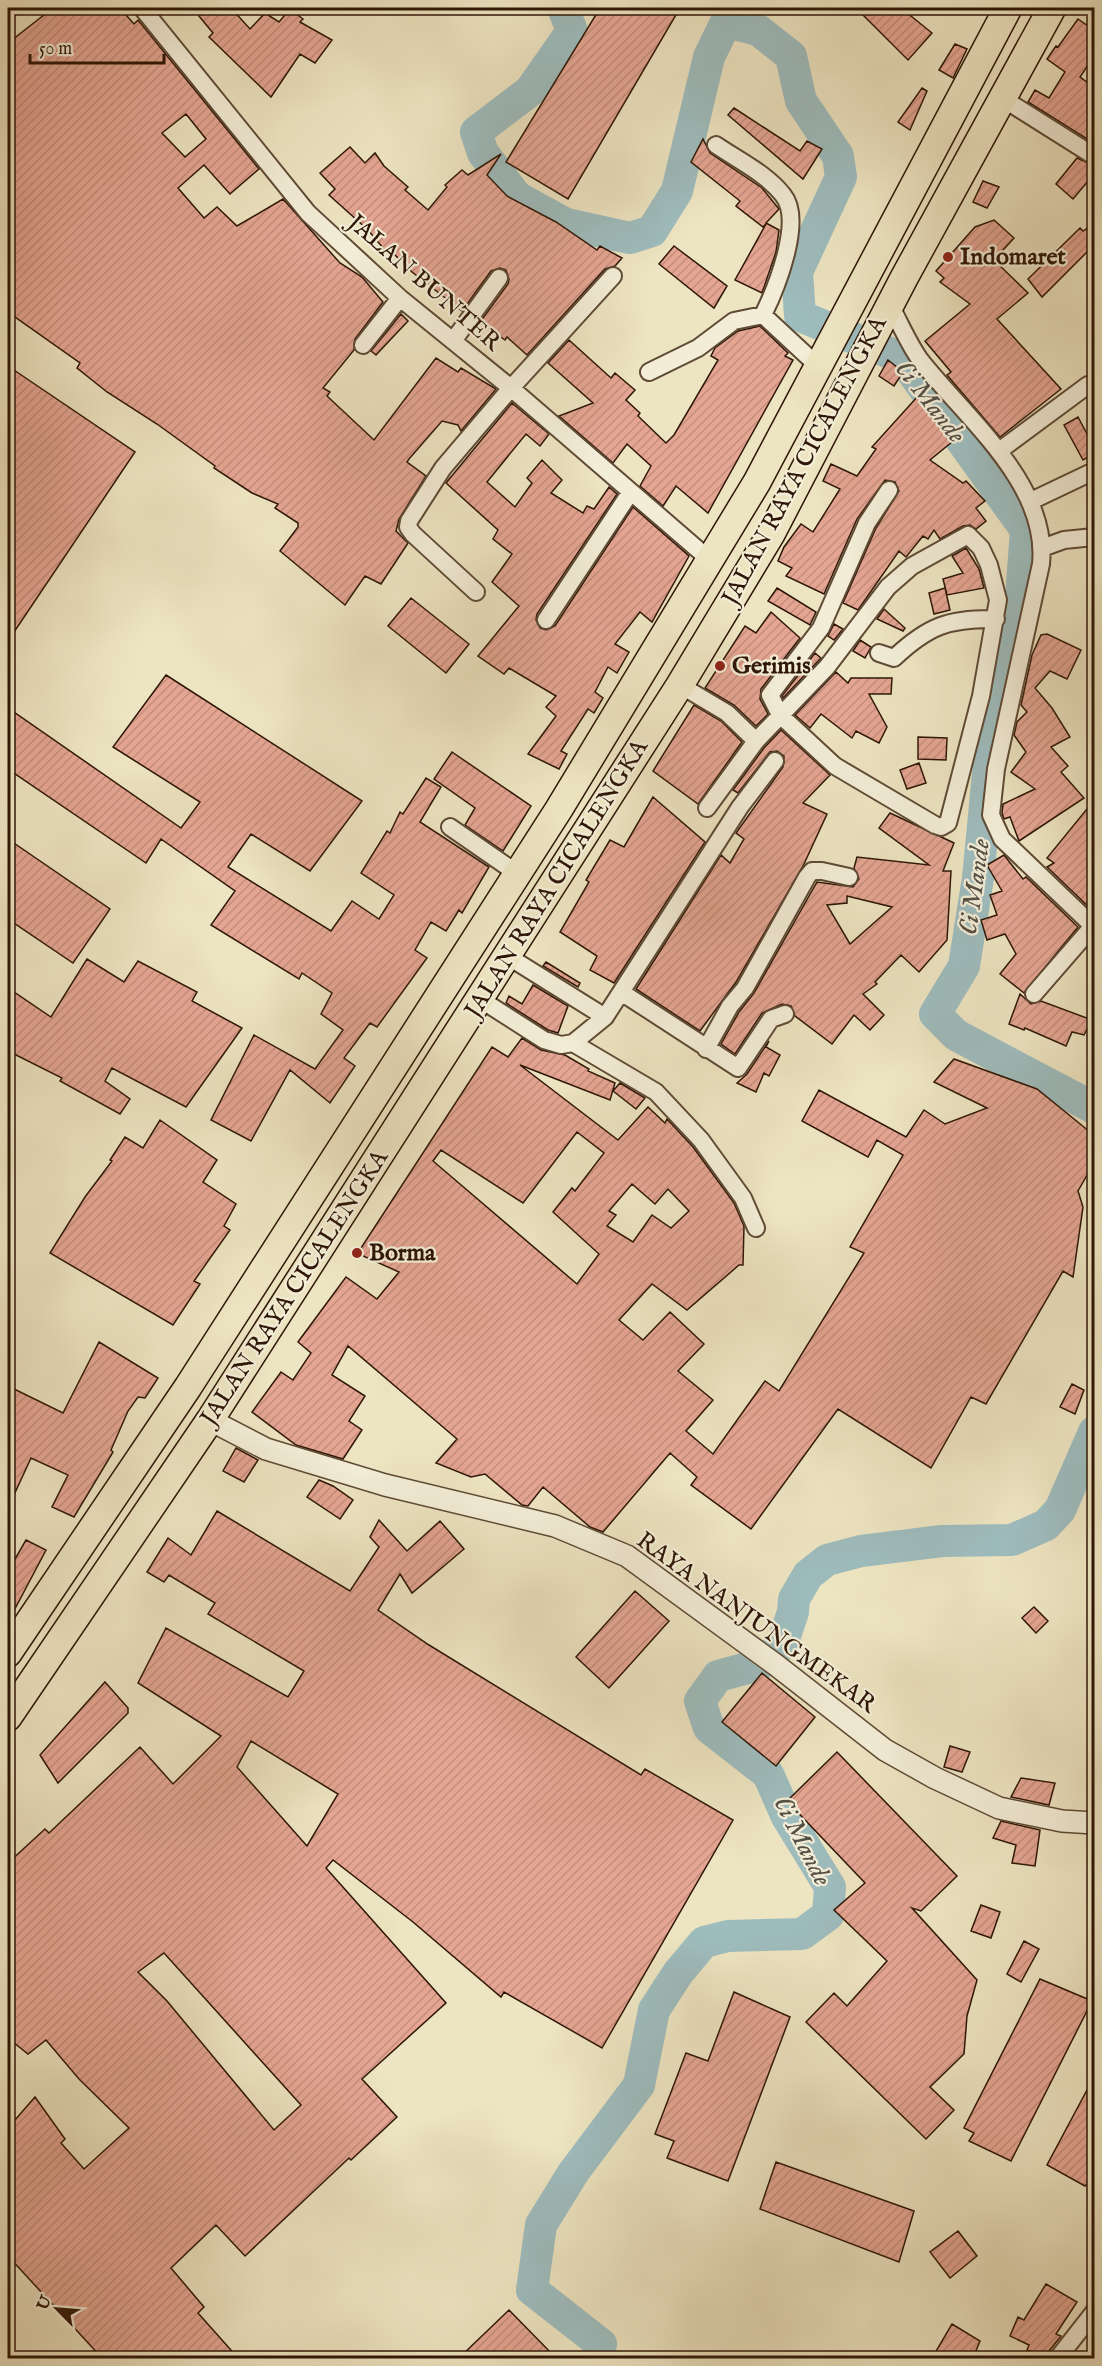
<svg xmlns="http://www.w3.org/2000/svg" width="1102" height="2366" font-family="'IM FELL English',serif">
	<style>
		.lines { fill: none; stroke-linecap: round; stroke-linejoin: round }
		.river { stroke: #9ebcbd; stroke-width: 32 }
		.building { fill: url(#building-hatch); stroke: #2e1606; stroke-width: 1.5; fill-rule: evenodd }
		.minor-casing { stroke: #5e4a35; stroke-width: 20 }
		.tertiary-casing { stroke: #5e4a35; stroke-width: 24 }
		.trunk-casing { stroke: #2e1606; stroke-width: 30 }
		.minor { stroke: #f3edd7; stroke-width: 16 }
		.tertiary { stroke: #f3edd7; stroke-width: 21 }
		.trunk { stroke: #ede4c1; stroke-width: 27 }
		.poi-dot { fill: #8f2418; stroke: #f3edd7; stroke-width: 2 }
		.labels { text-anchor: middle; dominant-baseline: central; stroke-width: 4.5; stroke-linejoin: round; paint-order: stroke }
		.poi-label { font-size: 24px; font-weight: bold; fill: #2e1606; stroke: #f3edd7; text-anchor: start }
		.street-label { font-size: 24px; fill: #2e1606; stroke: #f3edd7 }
		.water-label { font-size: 26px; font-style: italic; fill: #555046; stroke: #f3edd7 }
	</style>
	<defs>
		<pattern id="building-hatch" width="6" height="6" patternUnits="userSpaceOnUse" patternTransform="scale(1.5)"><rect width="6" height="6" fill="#e4a592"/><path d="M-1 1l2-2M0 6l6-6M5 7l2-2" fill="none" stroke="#c48d7c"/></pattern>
	</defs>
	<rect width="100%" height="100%" fill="#ede4c1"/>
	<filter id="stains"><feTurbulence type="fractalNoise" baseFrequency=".00333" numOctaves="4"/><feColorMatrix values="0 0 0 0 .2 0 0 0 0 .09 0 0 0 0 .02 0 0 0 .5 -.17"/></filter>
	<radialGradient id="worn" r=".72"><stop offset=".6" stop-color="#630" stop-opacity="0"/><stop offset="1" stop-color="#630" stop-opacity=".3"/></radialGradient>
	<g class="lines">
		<path class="river" d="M563 8 572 31 530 91 476 132 483 153 517 197 566 224 630 238 652 231 677 191 709 57 726 22 758 30 791 56 801 101 838 156 841 177 797 272 800 316 902 358 1026 530 1020 611 989 763 978 878 964 966 935 1014 956 1035 1094 1108
			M598 2358 601 2344 532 2290 541 2225 573 2173 639 2085 654 2010 678 1973 704 1942 728 1936 802 1934 828 1915 830 1887 787 1817 768 1774 709 1728 700 1701 718 1676 759 1665 782 1645 793 1612 794 1599 808 1575 827 1560 861 1551 942 1541 1012 1540 1046 1525 1060 1510 1094 1432"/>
	</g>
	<path class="building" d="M53 8H120L134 24 138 20 259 169 230 194 204 165 178 188 204 218 217 207 237 226 283 199 340 263 362 277 383 302 355 339 354 350 323 388 330 392 327 396 374 440 436 358 458 372 461 368 496 389 461 431 458 425 442 421 409 459 407 462 426 476 399 519 396 531 408 543 381 584 365 576 345 605 280 551 298 527V523L275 508 278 504 252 493 214 468 215 466 157 424 107 392 77 368 80 363 8 312V43ZM186 114 206 139 185 157 162 133Z
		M209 8H231L250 29 265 13 279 22 290 9 303 19 300 22 332 40 315 63 300 54 271 97 209 37 213 33 199 16Z
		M600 8H680L568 199 506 162Z
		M856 8H901L932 33 908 60Z
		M1078 19 1095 31V55L1080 77 1095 88V144L1028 102 1035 90 1049 98 1065 72 1047 59 1056 46 1058 47Z
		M955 44 967 49 953 78 939 70Z
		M922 88 927 91 910 130 898 122Z
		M734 108 800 151 807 141 822 149 803 179 728 115Z
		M703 139 710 153 762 188 779 209 766 223 779 230 776 252 762 293 735 280 766 224 763 227 736 206 740 201 691 162Z
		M350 147 365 163 375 153 384 166 408 187 405 190 428 210 447 187 445 185 462 170 468 175 501 154 487 175 507 196 556 222 597 250 600 246 622 258 615 266 605 269 527 355 507 337 505 340 480 322 508 284 509 279 506 270 500 268 491 271 462 311 412 272 391 251 388 254 368 230 329 195 335 189 320 173Z
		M1077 158 1095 166V173L1073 199 1056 184Z
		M983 181 999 187 987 208 973 202Z
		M994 220 1014 238 994 260 1028 293 997 319 1061 389 1000 437 947 375 951 372 925 341 970 304 940 282 944 278 936 271 975 227Z
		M1095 223V244L1042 297 1028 279 1080 228 1083 231Z
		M674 246 727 286 714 308 659 264Z
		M401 314 408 321 376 355 371 351Z
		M760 326 788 353 785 356 793 360 708 513 676 486 663 506 640 486 651 466 627 444 613 463 559 416 593 403 548 363 569 340 611 378 615 373 635 390 626 400 640 413 638 416 666 443 674 435 718 360 711 356 715 348 738 331Z
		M888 360 903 372 894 386 879 376Z
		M8 366 135 452 8 641Z
		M918 396 932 408 928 413 952 442 930 460 963 483 966 481 985 501 976 508 986 521 976 529 970 525 963 526 940 539 934 530 928 539 923 536 906 557 899 551 858 610 843 603 876 528 899 491 895 482 885 480 857 519 824 594 786 576 792 568 778 561 784 547 801 524 813 532 840 489 823 481 831 464 857 476 876 449 872 447Z
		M512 403 549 434 540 446 526 434 487 482 515 507 532 483 527 478 542 460 562 480 551 493 583 513 587 506 594 509 609 487 617 494 537 614 536 620 540 628 546 630 555 626 633 507 689 556 652 622 640 612 615 644 629 652 617 673 608 667 595 692 603 698 594 713 588 709 561 751 567 754 559 769 528 754 556 716 546 707 556 696 509 668 504 674 478 656 519 606 492 582 512 554 493 539 498 530 446 483Z
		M1078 417 1095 449V453L1083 460 1064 425Z
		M966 548 979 569 984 588 947 595 943 579 963 573 952 556Z
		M777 588 816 612 810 625 768 601Z
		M945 588 950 610 934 614 929 593Z
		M411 598 469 644 446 673 388 626Z
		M884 609 905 628 903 631 877 619Z
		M771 612 800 638 761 689 760 699 768 714 756 726 734 705 705 688 745 626 756 633Z
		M834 624 843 629 834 640 828 636Z
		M1047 634 1081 650 1067 679 1050 671 1035 688 1052 708 1070 737 1051 747 1068 766 1061 772 1084 798 1019 841 1010 817 1004 819 1002 813 1003 804 1035 789 1011 772 1026 752 1014 735 1017 722 1027 712 1021 705 1032 655 1041 635Z
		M860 640 871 647 865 658 853 651Z
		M815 653 821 658 783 698 782 696Z
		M836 672 848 683 851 678H892L891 694H869L887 727 879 743 856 731 852 738 821 714 810 728 795 715Z
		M166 675 362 801 310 871 251 834 228 867 331 931 352 901 379 919 394 895 361 873 387 831 390 833 400 812 403 814 426 778 441 787 420 822 489 867 462 913 459 910 446 931 431 922 415 950 427 958 377 1027 370 1023 344 1058 355 1066 330 1103 290 1070 251 1141 211 1120 254 1035 315 1069 343 1030 321 1014 332 993 302 973 299 979 211 925 235 891 161 839 146 863 8 769V708L181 828 200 802 113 747Z
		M694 705 721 721 742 742 698 804 653 771Z
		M781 730 830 775 803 803 827 814 804 864 736 982 700 1031 636 989 721 855 730 863 744 839 736 833 783 767 784 756 777 751 770 752 738 793 733 790 764 748Z
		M918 737 947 738 946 760 918 759Z
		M452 752 531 806 503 851 465 825 475 808 434 779Z
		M919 763 926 783 907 789 900 770Z
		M653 797 705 842 614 983 590 970 597 956 560 932 589 882 586 880 610 840 624 847Z
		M1095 799V912H1094L1047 867 1054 863 1047 858Z
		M890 813 954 843 943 871H951L947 940 919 972 901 955 875 982 877 984 863 994 884 1015 870 1030 854 1015 832 1044 795 1016 791 1006 782 1004 762 1013 735 1054 721 1044 739 1012 754 993 817 882 853 887 859 879 854 868 857 857 929 865 879 828ZM847 896 892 907 850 944 827 905 847 903Z
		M8 839 110 909 73 963 8 919Z
		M1004 855 1023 879 1026 877 1078 927 1024 993 1000 974 1016 954 1005 934 987 940 981 920 997 915 990 895 1002 891 987 865Z
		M87 959 124 982 138 961 197 992 192 1001 242 1028 186 1107 112 1068 105 1081 130 1099 120 1114 60 1081 62 1078 8 1051V988L51 1017Z
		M546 962 580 983 578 987 543 966Z
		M533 985 568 1006 558 1033 548 1030 506 1003 509 996 522 1004Z
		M1020 994 1031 1004 1041 1001 1092 1020 1084 1035 1072 1032 1066 1046 1025 1028 1024 1030 1009 1024Z
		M522 1038 541 1050 565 1055 589 1069 588 1071 615 1083 610 1100 520 1065 618 1140 648 1107 665 1123 667 1119 693 1147 734 1203 744 1226 743 1265H739L687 1310 652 1284 619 1320 643 1340 670 1312 704 1344 678 1371 713 1400 686 1431 713 1454 765 1381 779 1391 864 1253 850 1247 903 1155 877 1140 868 1157 802 1121 819 1090 906 1137 924 1110 945 1124 987 1108 934 1082 954 1059 1037 1089 1095 1136V1161L1078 1191 1083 1207 1073 1277 1063 1271 986 1404 971 1397 931 1468 838 1409 751 1529 691 1485 697 1477 670 1453 603 1532 590 1527 543 1487 528 1506 522 1505 485 1474 471 1477 436 1463 457 1439 348 1346 332 1375 365 1396 349 1421 362 1430 343 1459 296 1445 252 1412 281 1372 293 1380 311 1353 298 1342 346 1277 377 1299 399 1272 361 1255V1248L492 1047 508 1057ZM577 1132 604 1153 575 1191 572 1188 553 1212 599 1254 577 1284 433 1161 441 1150 523 1203ZM632 1184 655 1204 668 1189 689 1211 671 1228 652 1215 633 1242 607 1226 616 1215 609 1211Z
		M769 1041 766 1047 780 1055 769 1076 764 1073 756 1092 737 1083 747 1074Z
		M620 1083 645 1098 636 1109 613 1091Z
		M160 1120 217 1160 203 1182 236 1204 224 1226 230 1230 194 1281 200 1284 173 1325 50 1253 85 1197 112 1161 110 1160 125 1137 143 1148Z
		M99 1342 158 1378 145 1398 138 1397 128 1411 111 1450 113 1452 74 1517 52 1507 68 1475 31 1458 8 1508V1386L63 1413Z
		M1072 1384 1084 1390 1075 1414 1060 1407Z
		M236 1448 258 1460 244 1482 223 1471Z
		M319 1480 333 1486 353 1500 340 1519 307 1497Z
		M217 1511 350 1591 379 1547 370 1537 379 1520 407 1551 440 1521 464 1549 412 1593 400 1574 378 1610 429 1645 641 1775 645 1769 733 1820 602 2048 504 1992 501 1997 413 1922 333 1860 326 1868 446 2003 362 2079 397 2117 351 2160 349 2158 245 2256 216 2225 171 2268 204 2307 198 2313 238 2358H102L8 2256V2128L35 2097 65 2139 61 2143 84 2169 129 2128 79 2079 46 2040 28 2054 8 2038V1863L45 1829 49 1833 140 1747 173 1784 221 1736 138 1683 166 1628 288 1697 304 1671 208 1614 215 1603 169 1575 164 1582 147 1572 168 1538 191 1555ZM251 1741 338 1794 307 1846 237 1767ZM164 1953 301 2105 274 2130 167 2001 138 1972Z
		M26 1540 46 1550 8 1622V1571Z
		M635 1591 669 1621 609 1688 576 1657Z
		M1034 1607 1048 1621 1036 1633 1022 1618Z
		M762 1673 815 1717 776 1766 722 1722Z
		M105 1682 128 1708V1713L58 1783 40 1755Z
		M950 1746 970 1752 962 1772 944 1767Z
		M837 1752 957 1876 921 1911 912 1908 977 1980 967 2016 964 2054 930 2087 954 2110 926 2139 806 2022 834 1993 847 2006 887 1961 834 1910 865 1883 787 1801Z
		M1021 1778 1055 1783 1049 1805 1011 1797Z
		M1001 1821 1040 1830 1035 1866 1012 1863 1016 1845 993 1838Z
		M981 1905 1000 1912 991 1938 971 1931Z
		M1024 1941 1039 1949 1021 1982 1007 1974Z
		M1040 1979 1092 2001 1011 2161 969 2141 974 2133 964 2128Z
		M734 1992 790 2017 728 2181 667 2158 674 2141 655 2134 686 2053 708 2061Z
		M1095 2075V2176L1085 2186 1047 2165Z
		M776 2162 914 2211 899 2262 760 2209Z
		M958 2231 977 2256 950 2278 930 2252Z
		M1046 2284 1077 2302 1056 2334 1061 2336 1045 2356 1027 2350 1029 2345 1010 2336 1018 2317 1024 2320Z
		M509 2310 556 2358H459Z
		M952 2324 980 2341 973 2358H932Z"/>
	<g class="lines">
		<defs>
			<path id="minor" d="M142 8 308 213 400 298 511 388 710 560
				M1002 98 1094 156
				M890 305C900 323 909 345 921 361 967 419 1049 485 1041 564L996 769 991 815 1002 839 1094 927
				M763 315 819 367
				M453 341 499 278
				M363 345 400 298
				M649 372 698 348 734 321 763 315C776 289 804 220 783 195 767 174 738 160 716 145
				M999 451 1088 385
				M1031 501 1094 471
				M1042 548 1064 540 1094 537
				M476 592 413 534 408 527 409 521 443 468 511 388 613 276
				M546 620 630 493
				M879 653 894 658C928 626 949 618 996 619
				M680 685 727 713 756 741
				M707 808 756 741 827 667 888 587 912 566 968 535 981 548 989 565 998 600 981 696 948 823 941 827 935 825 835 766 780 715 770 695 821 628 867 523 889 490
				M450 827 518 874
				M509 957 605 1017
				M621 992 738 1068 771 1019 785 1014
				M1034 994 1093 926
				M480 999 544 1040 561 1045 573 1043 605 1017 740 807 775 761
				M573 1043 656 1092 701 1140 743 1198 756 1228
				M706 1049 730 1006 745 988 807 877 812 871H822L849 877
				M1058 2358 1094 2312"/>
			<path id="tertiary" d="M210 1420 266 1449 385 1485 555 1526 627 1556 776 1665 885 1750 935 1778 999 1808 1062 1821 1094 1823"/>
			<path id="trunk" d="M8 1653 188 1387 559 809 757 482 1008 8
				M8 1717 210 1420 680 685 771 534 904 278 1052 8"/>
		</defs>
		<use href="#minor" class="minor-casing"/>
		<use href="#tertiary" class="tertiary-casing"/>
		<use href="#trunk" class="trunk-casing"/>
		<use href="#minor" class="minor"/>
		<use href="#tertiary" class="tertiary"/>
		<use href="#trunk" class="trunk"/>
	</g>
	<g class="poi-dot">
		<circle cx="948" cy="257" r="6"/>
		<circle cx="720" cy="666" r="6"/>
		<circle cx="357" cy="1253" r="6"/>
	</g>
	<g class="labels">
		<g class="poi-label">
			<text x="960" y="257">Indomaret</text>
			<text x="732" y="666">Gerimis</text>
			<text x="369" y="1253">Borma</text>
		</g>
		<g class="street-label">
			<text transform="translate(424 283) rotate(41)">JALAN BUNTER</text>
			<text transform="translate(805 461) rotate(-62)">JALAN RAYA CICALENGKA</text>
			<text transform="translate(557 879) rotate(-58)">JALAN RAYA CICALENGKA</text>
			<text transform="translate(295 1288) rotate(-57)">JALAN RAYA CICALENGKA</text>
			<text transform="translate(756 1623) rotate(36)">RAYA NANJUNGMEKAR</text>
		</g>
		<g class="water-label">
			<text transform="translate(930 402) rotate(52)">Ci Mande</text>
			<text transform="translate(975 887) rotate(-82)">Ci Mande</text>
			<text transform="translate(802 1841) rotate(63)">Ci Mande</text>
		</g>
	</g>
	<rect width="1102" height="2366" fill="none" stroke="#ede4c1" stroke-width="30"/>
	<rect x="9" y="9" width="1084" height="2348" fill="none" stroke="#2e1606" stroke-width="3"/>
	<rect x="15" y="15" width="1072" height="2336" fill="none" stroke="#2e1606" stroke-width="1.5"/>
	<g transform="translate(57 2309) rotate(295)" stroke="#f3edd7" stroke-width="4.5" paint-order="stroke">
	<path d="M0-4.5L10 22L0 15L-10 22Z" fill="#2e1606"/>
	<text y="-9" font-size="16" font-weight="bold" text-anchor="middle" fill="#2e1606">U</text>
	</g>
	<path d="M30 54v9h134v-9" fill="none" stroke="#2e1606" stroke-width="3"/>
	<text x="39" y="54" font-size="18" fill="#2e1606" stroke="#f3edd7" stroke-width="4.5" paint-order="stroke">50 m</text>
	<rect width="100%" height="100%" filter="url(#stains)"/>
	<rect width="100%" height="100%" fill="url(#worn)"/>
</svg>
